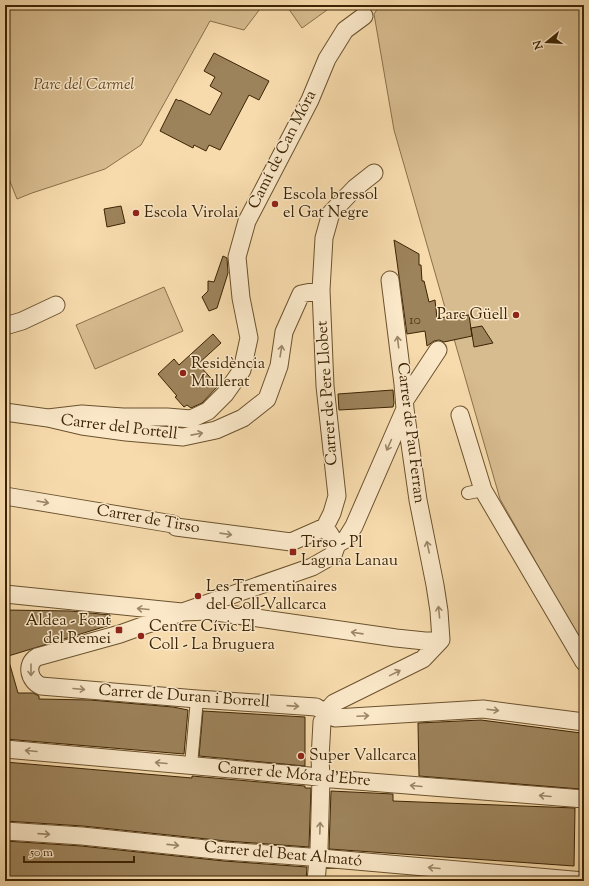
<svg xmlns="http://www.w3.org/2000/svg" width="589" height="886" font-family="'Sorts Mill Goudy',serif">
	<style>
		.green { fill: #d7bc8f; stroke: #8a704a }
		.building { fill: #9d835b; stroke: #3c2404 }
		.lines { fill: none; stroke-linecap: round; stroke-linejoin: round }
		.pedestrian-casing { stroke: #6b522e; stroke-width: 14 }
		.minor-casing { stroke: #6b522e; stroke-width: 19 }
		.pedestrian { stroke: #fae8c9; stroke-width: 12 }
		.minor { stroke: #fae8c9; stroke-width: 17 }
		.oneway { stroke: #9b8666 }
		.poi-dot { fill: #8f2418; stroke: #fae8c9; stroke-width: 1.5 }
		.labels { text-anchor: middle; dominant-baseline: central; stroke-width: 3; stroke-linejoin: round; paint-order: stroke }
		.number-label { font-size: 14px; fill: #543c1a }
		.park-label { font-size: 16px; font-style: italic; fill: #634a27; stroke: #fae8c9 }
		.street-label { font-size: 16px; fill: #3c2404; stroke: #fae8c9 }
		.poi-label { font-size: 16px; fill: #3c2404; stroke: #fae8c9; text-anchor: start }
	</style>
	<rect width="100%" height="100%" fill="#f7dbac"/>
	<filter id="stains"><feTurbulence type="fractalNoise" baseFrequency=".005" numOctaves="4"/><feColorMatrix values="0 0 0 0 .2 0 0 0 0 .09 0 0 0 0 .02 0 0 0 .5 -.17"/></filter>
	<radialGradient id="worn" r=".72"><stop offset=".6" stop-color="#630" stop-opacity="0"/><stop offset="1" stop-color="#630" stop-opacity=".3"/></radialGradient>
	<path class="green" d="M5 5H263L244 30 210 21 141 145 105 169 32 193 17 199 5 169Z
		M286 5H334L302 28Z
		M380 5H584V647L500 499 394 130 374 14Z
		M164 287 183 331 95 369 76 325Z"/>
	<path class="building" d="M214 53 269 81 259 100 249 95 220 150 209 145 206 151 194 145 193 148 160 131 176 99 179 101 180 100 210 115 222 93 210 86 215 77 204 71Z
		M121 206 125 223 107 227 104 209Z
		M394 240 419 254V265H421L422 281H424L429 302 435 300 437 318 469 315 472 336 444 342 439 340 434 341 427 346 425 331 407 334Z
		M223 256 227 258 228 273 217 308 209 311 202 297 208 291V281L214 282Z
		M482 326 493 343 474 347 471 328Z
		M213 334 221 343 198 364 218 386 202 403 191 408 187 405 184 407 175 397 177 396 158 374 174 359 179 365Z
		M393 390 394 403 393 407 339 410 338 394Z
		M5 610 70 611 110 615V625L5 657Z
		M5 658H8L18 693H33L39 696V699L90 700 173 707 188 710 184 754 5 739Z
		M203 711 305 717V766L199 756Z
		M481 720 581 733 580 789 419 776 418 723Z
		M5 762 192 778V776L305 786V788H311L309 847 226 841 83 826 5 821Z
		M331 791 393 794V801L575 808 574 866 329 849Z
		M5 841 81 846 224 861 307 867 306 881H184L143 878 142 881H5Z"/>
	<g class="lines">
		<defs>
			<path id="pedestrian" d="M468 493 483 490
				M191 765 197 699"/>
			<path id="minor" d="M5 326 22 321 56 305
				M405 400 438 350
				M405 409 354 526 346 539 337 544 333 555 312 567 145 625 120 634 37 657C25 664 29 681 41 686L197 699 316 707 335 718 483 709 584 722
				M5 412 48 418 82 426 126 432 183 437 216 430 243 418 267 399 279 366 284 332 301 294 321 290
				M460 415 483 490 584 662
				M48 418 82 414 123 417H167L191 419 208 411 225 394 242 370 249 338 241 298 237 257 247 221 310 100 327 59 345 30 364 16
				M5 496 173 524 176 527 291 542 325 527 331 536
				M325 527 332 513 337 496 325 386 321 290 324 238 331 213 355 188 374 173
				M5 594 182 612 209 611 396 638 425 641 441 640
				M5 749 309 776 332 779 584 799
				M5 831 82 836 225 851 310 857 584 881
				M316 881 319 849 321 777 320 759 322 722 326 712 334 703 423 659 441 640 439 611 435 585 418 500 405 409 403 384 390 280"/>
		</defs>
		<use href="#pedestrian" class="pedestrian-casing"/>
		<use href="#minor" class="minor-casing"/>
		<use href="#pedestrian" class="pedestrian"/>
		<use href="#minor" class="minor"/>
	</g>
	<defs><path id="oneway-shaft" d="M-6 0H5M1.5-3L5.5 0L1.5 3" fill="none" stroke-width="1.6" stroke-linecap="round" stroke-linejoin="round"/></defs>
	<g class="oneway">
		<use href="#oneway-shaft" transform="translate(398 342) rotate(-97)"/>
		<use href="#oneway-shaft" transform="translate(281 351) rotate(-81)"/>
		<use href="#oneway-shaft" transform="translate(197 434) rotate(-11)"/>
		<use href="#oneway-shaft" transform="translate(389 445) rotate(114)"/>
		<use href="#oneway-shaft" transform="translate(43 502) rotate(10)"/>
		<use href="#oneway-shaft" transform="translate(226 534) rotate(8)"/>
		<use href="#oneway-shaft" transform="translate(428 547) rotate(-102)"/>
		<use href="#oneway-shaft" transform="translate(143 609) rotate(-175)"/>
		<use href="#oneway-shaft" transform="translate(439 612) rotate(-96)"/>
		<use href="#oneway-shaft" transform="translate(357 633) rotate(-172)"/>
		<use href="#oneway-shaft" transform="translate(31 670) rotate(90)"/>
		<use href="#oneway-shaft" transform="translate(395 673) rotate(-26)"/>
		<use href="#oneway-shaft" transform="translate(79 689) rotate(5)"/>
		<use href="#oneway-shaft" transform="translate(293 706) rotate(4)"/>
		<use href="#oneway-shaft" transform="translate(493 710) rotate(7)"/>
		<use href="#oneway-shaft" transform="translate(363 716) rotate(-3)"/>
		<use href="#oneway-shaft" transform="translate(31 751) rotate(-175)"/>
		<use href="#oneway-shaft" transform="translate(161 763) rotate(-175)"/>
		<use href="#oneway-shaft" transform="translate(416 786) rotate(-175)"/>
		<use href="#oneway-shaft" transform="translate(545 796) rotate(-175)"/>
		<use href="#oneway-shaft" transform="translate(320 828) rotate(-88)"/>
		<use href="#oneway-shaft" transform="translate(44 834) rotate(4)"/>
		<use href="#oneway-shaft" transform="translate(173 845) rotate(6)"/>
		<use href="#oneway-shaft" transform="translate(434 868) rotate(-175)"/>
	</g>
	<g class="poi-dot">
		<circle cx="275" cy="204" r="4"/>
		<circle cx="136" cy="213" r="4"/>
		<circle cx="516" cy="315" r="4"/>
		<circle cx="183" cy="373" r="4"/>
		<rect x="289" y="548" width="8" height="8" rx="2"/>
		<circle cx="198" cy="596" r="4"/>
		<rect x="115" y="626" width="8" height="8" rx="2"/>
		<circle cx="141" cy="636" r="4"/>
		<circle cx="301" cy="756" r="4"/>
	</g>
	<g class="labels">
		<g class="number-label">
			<text x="415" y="321">10</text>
		</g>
		<g class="park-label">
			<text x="84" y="85">Parc del Carmel</text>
		</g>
		<g class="street-label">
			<text transform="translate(283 150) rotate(-63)">Camí de Can Móra</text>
			<text transform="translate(328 393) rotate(-94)">Carrer de Pere Llobet</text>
			<text transform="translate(119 428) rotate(7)">Carrer del Portell</text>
			<text transform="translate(410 433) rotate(83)">Carrer de Pau Ferran</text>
			<text transform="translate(148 520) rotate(10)">Carrer de Tirso</text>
			<text transform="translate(184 697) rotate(4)">Carrer de Duran i Borrell</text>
			<text transform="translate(294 775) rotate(5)">Carrer de Móra d'Ebre</text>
			<text transform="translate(283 855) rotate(5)">Carrer del Beat Almató</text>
		</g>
		<g class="poi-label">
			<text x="283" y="195">Escola bressol<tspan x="283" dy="18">el Gat Negre</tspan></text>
			<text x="144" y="213">Escola Virolai</text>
			<text x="508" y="315" text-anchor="end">Parc Güell</text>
			<text x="191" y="364">Residència<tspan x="191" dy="18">Mullerat</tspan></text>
			<text x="301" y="543">Tirso - Pl<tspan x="301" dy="18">Laguna Lanau</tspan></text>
			<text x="206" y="587">Les Trementinaires<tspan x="206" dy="18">del Coll-Vallcarca</tspan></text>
			<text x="111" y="621" text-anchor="end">Aldea - Font<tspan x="111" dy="18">del Remei</tspan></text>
			<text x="149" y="627">Centre Cívic El<tspan x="149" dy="18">Coll - La Bruguera</tspan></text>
			<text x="309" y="756">Super Vallcarca</text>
		</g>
	</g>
	<rect width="589" height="886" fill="none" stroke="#f7dbac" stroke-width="20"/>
	<rect x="6" y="6" width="577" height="874" fill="none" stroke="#3c2404" stroke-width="2"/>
	<rect x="10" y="10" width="569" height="866" fill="none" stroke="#3c2404"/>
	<g transform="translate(547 42) rotate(252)" stroke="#fae8c9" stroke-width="3" paint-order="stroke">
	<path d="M0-3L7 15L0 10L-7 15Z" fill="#3c2404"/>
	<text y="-6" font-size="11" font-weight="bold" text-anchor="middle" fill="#3c2404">N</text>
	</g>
	<path d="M24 856v6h110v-6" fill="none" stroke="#3c2404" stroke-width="2"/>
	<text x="30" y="856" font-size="12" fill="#3c2404" stroke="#fae8c9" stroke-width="3" paint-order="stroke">50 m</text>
	<rect width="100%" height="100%" filter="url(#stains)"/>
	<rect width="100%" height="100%" fill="url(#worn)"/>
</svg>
